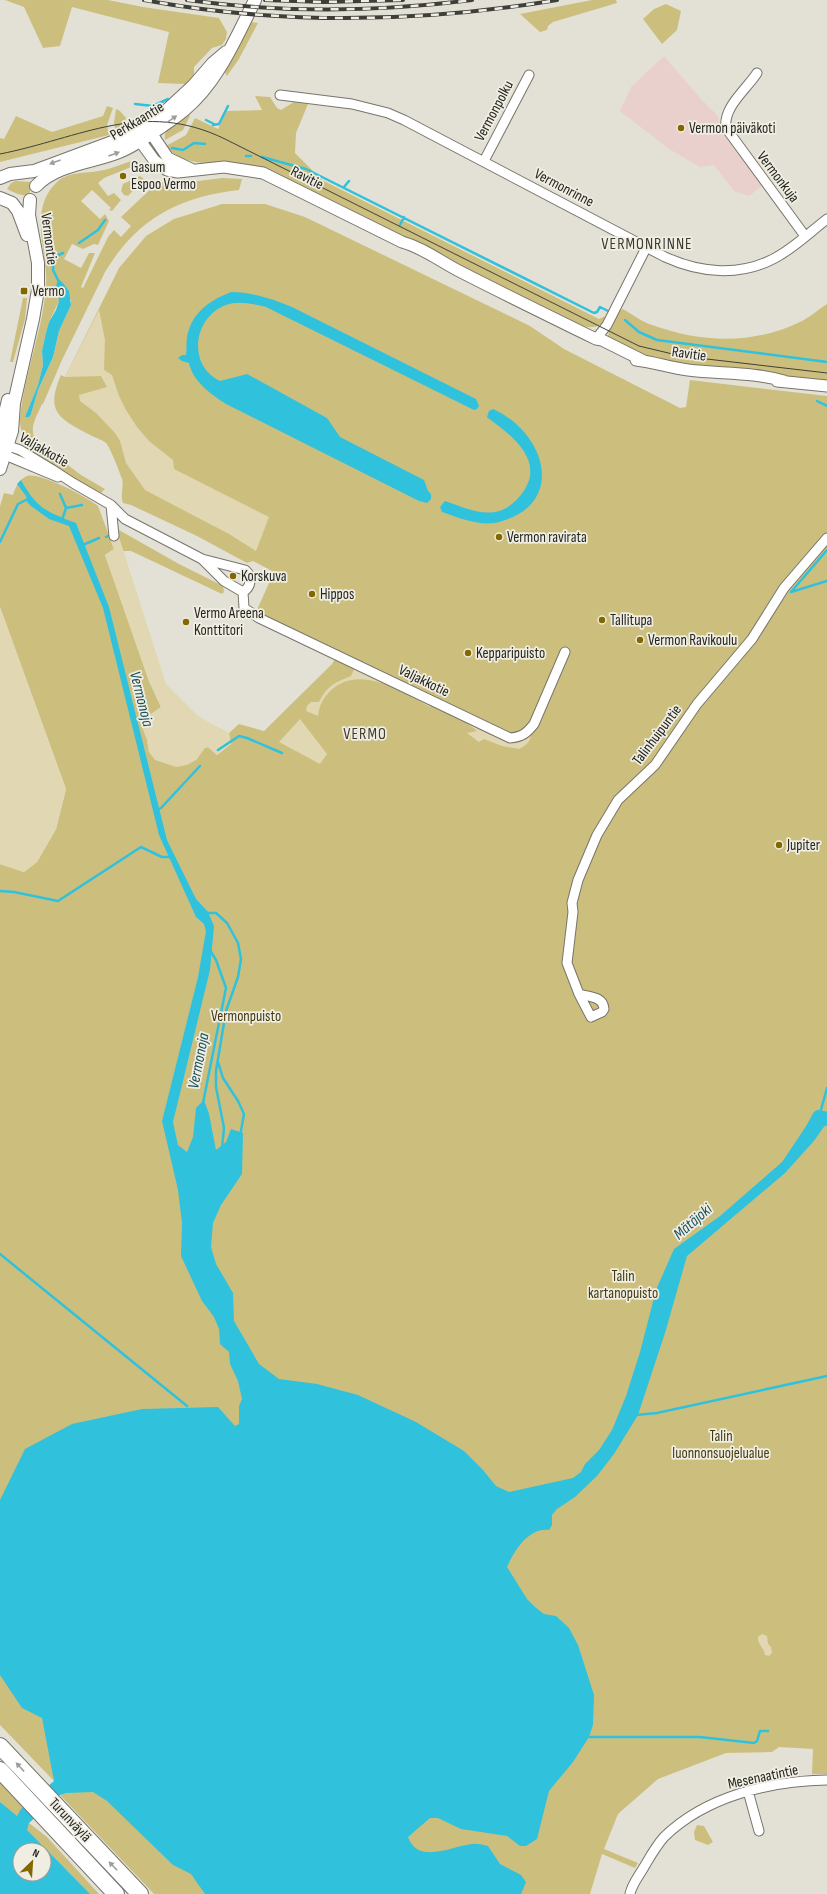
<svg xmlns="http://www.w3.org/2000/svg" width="827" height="1894" font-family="'Sofia Sans Condensed',sans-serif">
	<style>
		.education { fill: #ead0cd }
		.green { fill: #ccbf7e; fill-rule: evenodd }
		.sand { fill: #e1d7b2 }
		.water { fill: #30c1dd; fill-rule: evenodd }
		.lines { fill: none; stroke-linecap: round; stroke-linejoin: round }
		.stream { stroke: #30c1dd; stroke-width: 2.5 }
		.river { stroke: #30c1dd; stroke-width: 14 }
		.minor-casing { stroke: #77756b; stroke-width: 11 }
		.tertiary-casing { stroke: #77756b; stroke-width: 13 }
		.secondary-casing { stroke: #77756b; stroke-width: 14 }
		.motorway-casing { stroke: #77756b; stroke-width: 18 }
		.minor { stroke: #fff; stroke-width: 9 }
		.tertiary { stroke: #fff; stroke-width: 11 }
		.secondary { stroke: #fff; stroke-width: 12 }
		.motorway { stroke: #fff; stroke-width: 16 }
		.tram { stroke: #3f3f3a; stroke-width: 1 }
		.rail-casing { stroke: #3f3f3a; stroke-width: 4 }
		.rail { stroke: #f0eee3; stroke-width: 2.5; stroke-dasharray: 8; stroke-linecap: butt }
		.oneway { fill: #9d9d9b }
		.poi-dot { fill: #836800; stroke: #f0eee3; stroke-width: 1.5 }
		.labels { text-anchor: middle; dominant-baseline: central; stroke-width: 3.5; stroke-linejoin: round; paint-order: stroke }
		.street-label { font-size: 15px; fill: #252521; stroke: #f0eee3 }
		.poi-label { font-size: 15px; fill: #252521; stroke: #f0eee3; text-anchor: start }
		.park-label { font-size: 15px; fill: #423a0f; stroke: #f0eee3 }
		.neighbourhood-label { font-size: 16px; letter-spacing: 1px; fill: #3d3b33; stroke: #f0eee3 }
		.water-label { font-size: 16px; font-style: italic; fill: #17505c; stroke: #f0eee3 }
	</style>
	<rect width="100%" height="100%" fill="#e3e1d6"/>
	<path class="education" d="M664 56 700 98 717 115 723 134 762 186 749 196 734 191 714 165 700 167 669 149 620 111 631 87Z"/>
	<path class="green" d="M5 0H108L143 7 219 18 227 32 226 39 222 45 212 48 194 67V76L186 84 158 83 169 32 72 7 60 46 43 48 24 7Z
		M592 0H616L617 3 553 22 548 26 547 30 540 32 520 14Z
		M666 4 681 11 677 30 662 44 643 19 654 9Z
		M250 22 258 23 239 59 227 76 224 71Z
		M255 96 270 97 277 108 281 110 294 102 308 104 296 133 295 153 322 180 599 319 608 315C601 328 593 329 579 325L258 168C228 159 187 172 166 146L186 135 195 118 218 129 226 111 262 110Z
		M107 106 113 108 107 125 109 135 0 162V138L4 139 16 116 52 132 103 116Z
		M116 109 120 111 126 118 121 134 116 131 114 123Z
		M188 113 190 116 183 130 165 140C163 126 177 120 188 113Z
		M131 161 140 162 151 170 136 165 104 178 98 183 108 196 114 193 121 200 112 211 109 210 111 208 92 190 81 201 100 219 105 214 109 221 98 245 94 244 83 249 72 244 64 259 81 268 89 253H95L81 287 83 288 108 237 114 230 121 237 131 226 121 217 158 182 175 184 222 178 242 179 239 190C178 197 137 219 105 272L62 360 43 404H42C37 416 28 428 36 441L81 475 105 489 101 493 76 480 25 448C27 442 19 430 20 419 24 375 42 333 46 288 49 253 26 210 58 181 68 172 86 173 99 171 110 169 120 165 131 161ZM58 283 71 300V305L59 331 53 357 38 390 31 414 25 417 38 385 43 365 42 351 49 322 59 301 58 293 55 290Z
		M140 176 144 179 128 196 124 195 121 191 123 184Z
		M16 181 31 182C33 204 16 193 7 189L11 183Z
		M222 204H265L305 217 530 326 564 349 680 408 686 407 690 380 827 396V1774H812L813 1749 779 1747 772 1752 726 1753 658 1779 618 1814 604 1849 638 1863 635 1868 602 1854 590 1894H485L421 1872 254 1431 0 1580V864L24 872 37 862 56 829 66 789 0 607V506L4 493 13 495C15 488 19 479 27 476 40 472 87 497 98 506L114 549 105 555 149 681 161 707 140 722 147 739 149 752 196 760 204 748 208 747 217 755 231 744 229 733 239 724 264 731 332 664 339 652 256 612 274 572 253 561 247 563 197 536 131 505 123 503C120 494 124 488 122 479 120 473 110 447 106 443 103 440 96 438 92 436 61 419 44 414 61 375L65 377 119 268 146 236 174 219Z
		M23 298H27L25 319 13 362H10Z
		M827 304V382L674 364 648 358 607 338 616 312 623 309C632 314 642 322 652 325 702 343 754 345 802 321 810 317 819 309 827 304Z
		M119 530 179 564 223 586 224 592 222 594 131 551H123L117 532Z
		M0 1622 35 1647 54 1781 0 1725Z
		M84 1776 223 1894H154L60 1795 67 1793Z
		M0 1780 25 1806 17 1816 0 1819Z
		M29 1823 47 1837 99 1894H42L44 1850H20L19 1833Z
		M697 1825 704 1826 713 1842 708 1845 695 1840 694 1832Z"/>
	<path class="sand" d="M99 310 105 340 104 370 112 375 119 396 126 410 137 427 149 441 173 460 174 469 269 517 256 551 229 534 145 490 126 463 120 441 115 433 96 413 80 401 79 395 107 387 101 376 65 377Z
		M118 534 166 684 198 716 229 733 231 744 217 755 208 747 205 748 196 760 187 765 176 767 155 760 149 752 147 739 140 722 161 707 149 681 105 555 114 549 110 538Z
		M0 607 66 789 56 829 37 862 24 872 0 864Z
		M355 667 431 704 430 707C403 693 365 666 335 687 325 694 319 705 318 716L306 711 307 706 311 702H319C328 685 334 683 351 676Z
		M300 719 327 754 320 764 279 742Z
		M466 722C486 732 511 750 531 733 531 741 526 746 519 749L502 746 484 739 479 742 467 733 477 731Z
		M762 1634 767 1636 768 1644 771 1647 772 1653 769 1656 765 1655C764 1648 757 1643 758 1637Z"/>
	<path class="water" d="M58 279 62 282 69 291 71 305 59 331 53 357 38 390 31 414 29 417H25L38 385 43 365 42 351 46 333 49 322 56 310 59 301 58 293 55 290Z
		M231 292C253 292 272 299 292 307L476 399 479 406 477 409 474 410 266 307C253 304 238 300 226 305 193 317 187 366 220 381L247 374 327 418 340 437 424 480 428 491 431 494V499L427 503 419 501 226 404C211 394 193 382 189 363L182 361 178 358 182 355H186C187 349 186 343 187 337 192 312 209 301 231 292Z
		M493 409C546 433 567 504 499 522 481 527 459 518 442 512L440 507 445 501C460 506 479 515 495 512 506 510 513 504 520 496 548 463 513 436 488 418L487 417 489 411Z
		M21 480C37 509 47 512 76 523L109 607 167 840 196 899 208 912 214 926 210 970 173 1122 178 1145 187 1152 193 1137 196 1108 204 1100 209 1114 216 1150 226 1142 231 1129 243 1133 242 1174 221 1205 213 1223 211 1247 216 1264 233 1293 234 1321 259 1364 279 1379 317 1384 358 1395 416 1422 464 1451 483 1470 496 1486 509 1492 573 1478 581 1472 585 1464 599 1450 612 1430 626 1396 640 1352 656 1290 674 1249 720 1216 782 1162 813 1116 819 1117 826 1124 813 1142 785 1173 687 1256 665 1333 638 1415 614 1454 597 1476 575 1497 557 1509 552 1515V1525L549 1530C528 1528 515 1550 507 1567L527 1599 535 1607 544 1614 556 1616 569 1628 578 1645 594 1695 593 1725 589 1737 573 1762 549 1791 537 1839 526 1846H520L507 1836 461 1829 438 1818H430L408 1837C418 1865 452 1846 472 1844 477 1843 483 1845 488 1846L500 1864 521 1875 526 1882 521 1894H205L191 1874 173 1865 107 1801 93 1792 67 1793 60 1795 29 1823 27 1830 90 1894H0V1802L17 1816 21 1809 54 1781 42 1718 22 1708 0 1675V1500L25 1449 72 1424 142 1409 218 1407 235 1426 239 1424V1406L242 1399 238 1381 230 1364 229 1352 220 1344 219 1329 214 1317 202 1301 181 1256 182 1223 178 1190 162 1121 198 977 206 931 204 924 196 917 159 835 103 608 69 526 49 519 31 506 27 502 26 496 17 484ZM20 1850H44V1874H20Z"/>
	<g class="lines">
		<path class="stream" d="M135 104 153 106 168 99
			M206 120 214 124
			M213 125 219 124 228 106
			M172 148 183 150 194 143 205 144
			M246 156H251
			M262 157 306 169 594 313 597 312 600 307 608 311
			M344 187 349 181
			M48 219 47 228 54 257 53 270 59 282
			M400 225 404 217
			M79 243 98 230 105 220
			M54 257 63 253
			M625 320 639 332 657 340 827 362
			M817 401 827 406
			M60 494 66 508 62 520
			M66 508 82 505
			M106 537 108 536
			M0 542 18 504 28 499
			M83 545 99 538
			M827 550 791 592 827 581
			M218 750 239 736 247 738 282 753
			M157 810 161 808 200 766
			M0 891 14 892 58 901 141 847 162 857H171
			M206 913H216L227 923 238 943 241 959 238 977 226 1011 216 1071V1087L224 1128 222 1148
			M218 1062 223 1078 238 1101 244 1114 240 1136
			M203 1103 226 988 216 960 210 950
			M819 1117 827 1088
			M0 1254 187 1406
			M636 1415 657 1413 827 1376
			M589 1737H700L754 1743 757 1741 760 1731H768"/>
		<path class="river" d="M810 1134 819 1117 827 1119"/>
		<defs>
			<path id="minor" d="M757 73C746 90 723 107 726 128L805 236
				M280 95 352 104 388 113 404 120 665 257C700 273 740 277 775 258 794 248 810 232 827 219
				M484 161 529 75
				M596 339 607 325 646 248
				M0 443 20 450 53 470 73 483 111 505 125 519 202 559 245 570C253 577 251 587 243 592L244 608 259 618 510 738C522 737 527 733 534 724L565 652
				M0 453 58 477
				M111 505 114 536
				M202 559 224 581 243 592
				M579 994C589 997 603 996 604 1009L602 1012 591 1017 579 994 567 963 573 912 572 903 578 880 597 835 618 800 655 765 697 704 752 639 784 588 827 538
				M748 1791 759 1831
				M630 1894C632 1884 639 1876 644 1867 650 1857 656 1846 664 1837 706 1796 770 1781 827 1780"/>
			<path id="tertiary" d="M147 127 168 158 191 169
				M135 134 154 160 167 170 178 172 224 167 263 173 402 242C424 248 441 262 461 272 506 295 551 317 596 339L602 340 644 361
				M636 360C654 362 671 368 688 370 721 374 753 372 784 381
				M777 381 827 386"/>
			<path id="secondary" d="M0 178 10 174 34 171 120 139 165 112 193 86 213 63 226 52
				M36 186C57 164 92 163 119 152 134 146 148 136 161 127 168 122 176 117 183 111 217 84 236 38 255 0
				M0 198 12 203
				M12 203 18 211 27 235
				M0 435 8 400
				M0 469 12 431 14 403 33 319 38 290V263L29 215 30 200"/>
			<path id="motorway" d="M0 1746 140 1894
				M0 1770 116 1894"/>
		</defs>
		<use href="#minor" class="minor-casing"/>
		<use href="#tertiary" class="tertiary-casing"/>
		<use href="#secondary" class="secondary-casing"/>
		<use href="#motorway" class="motorway-casing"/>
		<use href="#minor" class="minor"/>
		<use href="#tertiary" class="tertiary"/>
		<use href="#secondary" class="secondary"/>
		<use href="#motorway" class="motorway"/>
		<path class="tram" d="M0 154C81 138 143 99 225 139L639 346 681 356 827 373"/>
		<defs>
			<path id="rail" d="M144 0C280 25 420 23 557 0
				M187 0C282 13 378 12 472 0
				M265 0 324 2 403 0"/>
		</defs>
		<use href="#rail" class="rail-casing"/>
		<use href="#rail" class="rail"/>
	</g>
	<defs><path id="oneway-solid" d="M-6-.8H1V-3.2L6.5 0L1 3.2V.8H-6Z"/></defs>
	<g class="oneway">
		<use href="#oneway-solid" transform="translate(172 119) rotate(-35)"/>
		<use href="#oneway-solid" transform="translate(114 154) rotate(-20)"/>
		<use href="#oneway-solid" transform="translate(55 162) rotate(160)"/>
		<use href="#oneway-solid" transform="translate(20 1767) rotate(-133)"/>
		<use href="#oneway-solid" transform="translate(113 1866) rotate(-134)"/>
	</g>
	<g class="poi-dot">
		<circle cx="681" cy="128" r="4"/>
		<circle cx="123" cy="176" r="4"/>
		<rect x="20" y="287" width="8" height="8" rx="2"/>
		<circle cx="499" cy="537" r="4"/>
		<circle cx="233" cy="576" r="4"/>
		<circle cx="312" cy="594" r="4"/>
		<circle cx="602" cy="620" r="4"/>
		<circle cx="186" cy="622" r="4"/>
		<circle cx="640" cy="640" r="4"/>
		<circle cx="468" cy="653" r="4"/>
		<circle cx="779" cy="845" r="4"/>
	</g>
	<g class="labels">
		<g class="street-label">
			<text transform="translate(494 111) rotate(-62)">Vermonpolku</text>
			<text transform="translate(137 121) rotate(-31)">Perkkaantie</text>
			<text transform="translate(778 177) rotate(53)">Vermonkuja</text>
			<text transform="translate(307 178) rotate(27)">Ravitie</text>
			<text transform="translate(564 188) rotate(28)">Vermonrinne</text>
			<text transform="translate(49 239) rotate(83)">Vermontie</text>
			<text transform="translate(689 354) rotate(8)">Ravitie</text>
			<text transform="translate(44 450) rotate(30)">Valjakkotie</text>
			<text transform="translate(424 681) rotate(26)">Valjakkotie</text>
			<text transform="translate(657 735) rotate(-53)">Talinhuipuntie</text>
			<text transform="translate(763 1777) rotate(-12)">Mesenaatintie</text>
			<text transform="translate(70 1820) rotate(47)">Turunväylä</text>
		</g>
		<g class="poi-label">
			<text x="689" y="128">Vermon päiväkoti</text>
			<text x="131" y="167">Gasum<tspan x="131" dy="17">Espoo Vermo</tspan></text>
			<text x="32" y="291">Vermo</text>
			<text x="507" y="537">Vermon ravirata</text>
			<text x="241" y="576">Korskuva</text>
			<text x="320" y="594">Hippos</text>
			<text x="194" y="613">Vermo Areena<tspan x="194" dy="17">Konttitori</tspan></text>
			<text x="610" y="620">Tallitupa</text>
			<text x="648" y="640">Vermon Ravikoulu</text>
			<text x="476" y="653">Kepparipuisto</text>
			<text x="787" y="845">Jupiter</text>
		</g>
		<g class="park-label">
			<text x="246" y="1016">Vermonpuisto</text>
			<text x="623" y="1276">Talin<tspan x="623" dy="17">kartanopuisto</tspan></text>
			<text x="721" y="1436">Talin<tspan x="721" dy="17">luonnonsuojelualue</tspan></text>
		</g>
		<g class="neighbourhood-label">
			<text x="647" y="244">VERMONRINNE</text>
			<text x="365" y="734">VERMO</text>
		</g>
		<g class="water-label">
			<text transform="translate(141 699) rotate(76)">Vermonoja</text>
			<text transform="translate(199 1061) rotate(-79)">Vermonoja</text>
			<text transform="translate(693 1222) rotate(-41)">Mätäjoki</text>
		</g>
	</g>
	<g transform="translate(32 1862) rotate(25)"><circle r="19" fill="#f0eee3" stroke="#9f9e95"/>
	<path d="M0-3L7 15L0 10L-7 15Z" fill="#836800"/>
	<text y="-6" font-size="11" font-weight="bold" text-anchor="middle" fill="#252521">N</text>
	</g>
</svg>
